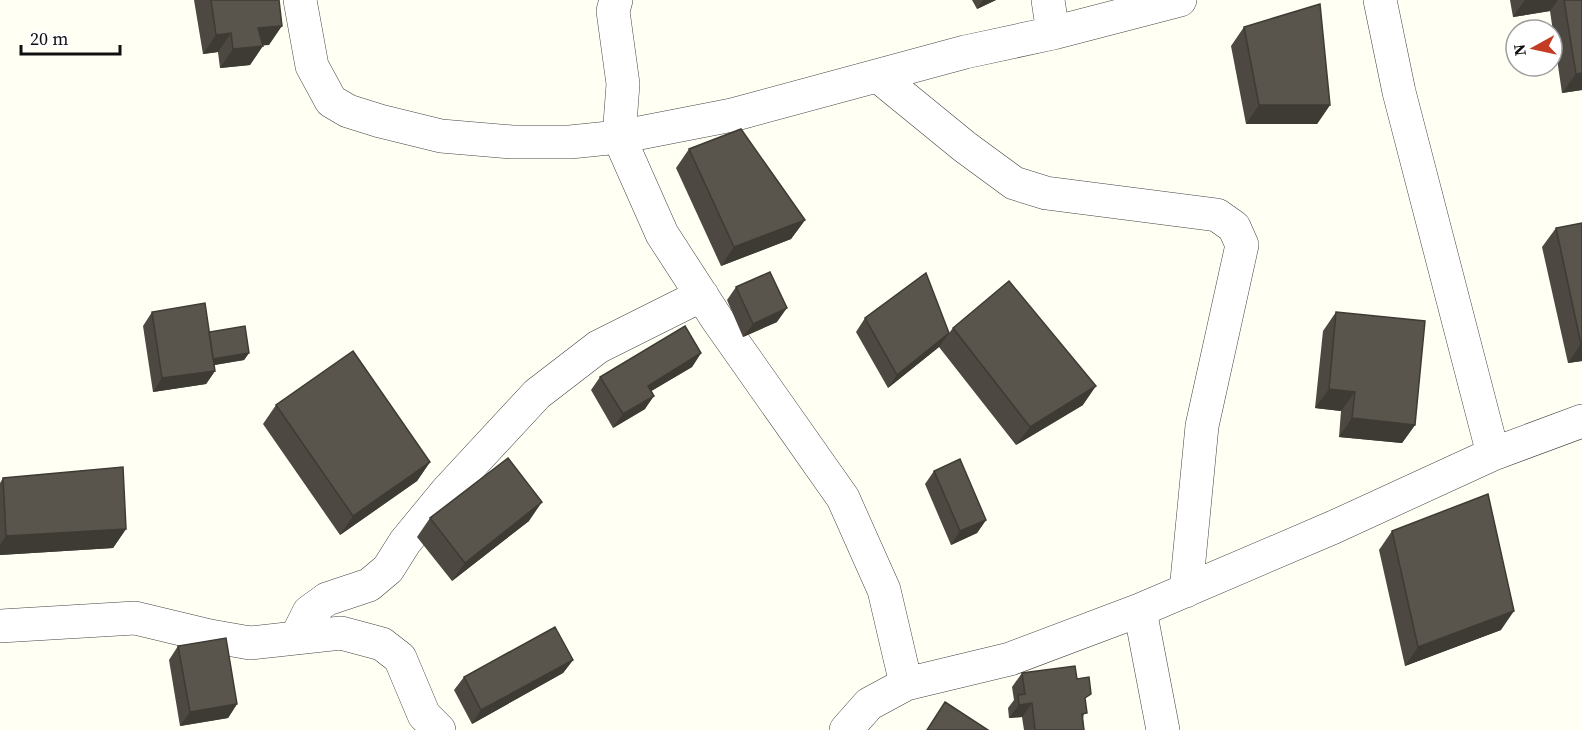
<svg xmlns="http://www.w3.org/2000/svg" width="1582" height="730" font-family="'Source Serif 4',serif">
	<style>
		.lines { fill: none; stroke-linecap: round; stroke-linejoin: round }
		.street-casing { stroke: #434343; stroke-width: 34 }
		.street { stroke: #fff; stroke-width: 33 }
		.wall { fill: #4d4841 }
		.shaded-wall { fill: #3e3b35 }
		.building { fill: #59544c; stroke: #3e3b35; stroke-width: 1.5 }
	</style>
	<rect width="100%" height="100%" fill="#fffff4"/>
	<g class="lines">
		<defs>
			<path id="street" d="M300 0 312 66 331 101 348 111 380 121 441 136 512 142H570L619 137 732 115 965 52 1053 33 1180 0
				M616 0 613 11 623 84 619 137 662 234 717 319 843 498 884 590 906 684
				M1048 0 1053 33
				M1380 0 1399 92 1493 454
				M878 76 965 147 1014 183 1046 193 1217 215 1234 227 1242 245 1202 426 1186 591
				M1140 610 1163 730
				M0 626 135 618 210 636 250 643 341 633 382 644 400 658 424 715 439 730
				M296 638 309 612 327 599 369 585 388 569 405 542 447 491 537 394 598 347 702 295
				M846 730 869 704 906 684 1010 659 1140 610 1334 527 1493 454 1582 421"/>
		</defs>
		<use href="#street" class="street-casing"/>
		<use href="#street" class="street"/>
	</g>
	<path class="wall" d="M194 0H279L269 45H263L250 65 220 68 218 52 203 54Z
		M972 0H996L977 9Z
		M1510 0H1582V90L1562 93 1550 11 1513 17Z
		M1244 27 1330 105 1317 124H1246L1231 46Z
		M689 149 805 220 791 239 721 266 676 168Z
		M1582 223V361L1568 363 1542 247 1556 228Z
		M736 287 777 322 743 337 727 300Z
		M152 312 209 332 249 353 244 360 214 365 215 371 206 384 153 392 143 326Z
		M1336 312 1415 425 1402 443 1339 437 1341 411 1315 408 1323 331Z
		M865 318 949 333 953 328 1083 405 1016 445 939 347 888 388 856 332Z
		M701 353 692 367 651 391 645 409 613 428 591 390 600 377Z
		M276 405 430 462 417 481 340 535 263 424Z
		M934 471 986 520 977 533 951 545 925 484Z
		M3 478 126 529 113 548 0 555V483Z
		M430 518 529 521 452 581 417 537Z
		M1392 531 1501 630 1405 666 1379 550Z
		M178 646 237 704 228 718 180 726 169 660Z
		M573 660 563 673 472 724 454 690 464 677Z
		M1022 673 1077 679 1086 702 1083 719 1084 730H1024L1022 717 1009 718 1008 708 1014 700 1012 687Z"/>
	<path class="shaded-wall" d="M983 0H996L977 9Z
		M1525 0H1558L1550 11 1513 17Z
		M282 26 269 45 245 47 258 28Z
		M231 33 218 52 203 54 216 35Z
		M263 46 250 65 220 68 233 49Z
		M1582 73V90L1562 93 1576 74Z
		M1259 105H1330L1317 124H1246Z
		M805 220 791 239 721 266 734 247Z
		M787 308 777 322 743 337 753 324Z
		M949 333 939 347 888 388 897 375Z
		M1581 344H1582V361L1568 363Z
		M249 353 244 360 203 367 208 360Z
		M701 353 692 367 638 399 648 386Z
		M215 371 206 384 153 392 162 378Z
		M1096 386 1083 405 1016 445 1030 427Z
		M1329 389 1355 392 1341 411 1315 408Z
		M654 396 645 409 613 428 623 414Z
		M1352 418 1415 425 1402 443 1339 437Z
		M430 462 417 481 340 535 353 516Z
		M542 502 529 521 452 581 465 563Z
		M986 520 977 533 951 545 960 531Z
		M126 529 113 548 0 555V545L6 536Z
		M1514 611 1501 630 1405 666 1418 647Z
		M573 660 563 673 472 724 481 710Z
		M1032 703 1022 717 1009 718 1019 705Z
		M237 704 228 718 180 726 190 712Z"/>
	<path class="building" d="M211 0H279L282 26 258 28 263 46 233 49 231 33 216 35Z
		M1564 0H1582V73L1576 74Z
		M1320 4 1330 105H1259L1244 27Z
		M741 129 805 220 734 247 689 149Z
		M1582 223V344H1581L1556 228Z
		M770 272 787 308 753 324 736 287Z
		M926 273 949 333 897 375 865 318Z
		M1009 281 1096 386 1030 427 953 328Z
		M205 303 215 371 162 378 152 312Z
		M1336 312 1425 321 1415 425 1352 418 1355 392 1329 389Z
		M245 326 249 353 213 359 209 332Z
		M685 326 701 353 648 386 654 396 623 414 600 377Z
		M353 351 430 462 353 516 276 405Z
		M508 458 542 502 465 563 430 518Z
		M960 459 986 520 960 531 934 471Z
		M123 467 126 529 6 536 3 478Z
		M1488 494 1514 611 1418 647 1392 531Z
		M555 627 573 660 481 710 464 677Z
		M226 638 237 704 190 712 178 646Z
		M1075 666 1077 679 1089 677 1091 694 1085 698 1087 713 1082 714 1084 730H1035L1032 703 1019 705 1018 695 1025 694 1022 673Z
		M945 702 988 730H927Z"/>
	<g transform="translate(1534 48) rotate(262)"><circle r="28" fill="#ffffff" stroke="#9f9f9f" stroke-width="1.5"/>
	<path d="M0-4.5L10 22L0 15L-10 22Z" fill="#c43c24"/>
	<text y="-9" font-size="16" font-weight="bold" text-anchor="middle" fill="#101010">N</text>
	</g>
	<path d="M21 45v9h99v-9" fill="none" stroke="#101010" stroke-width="3"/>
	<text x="30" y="45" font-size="18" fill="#101010" stroke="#ffffff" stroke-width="4.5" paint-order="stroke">20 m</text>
</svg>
